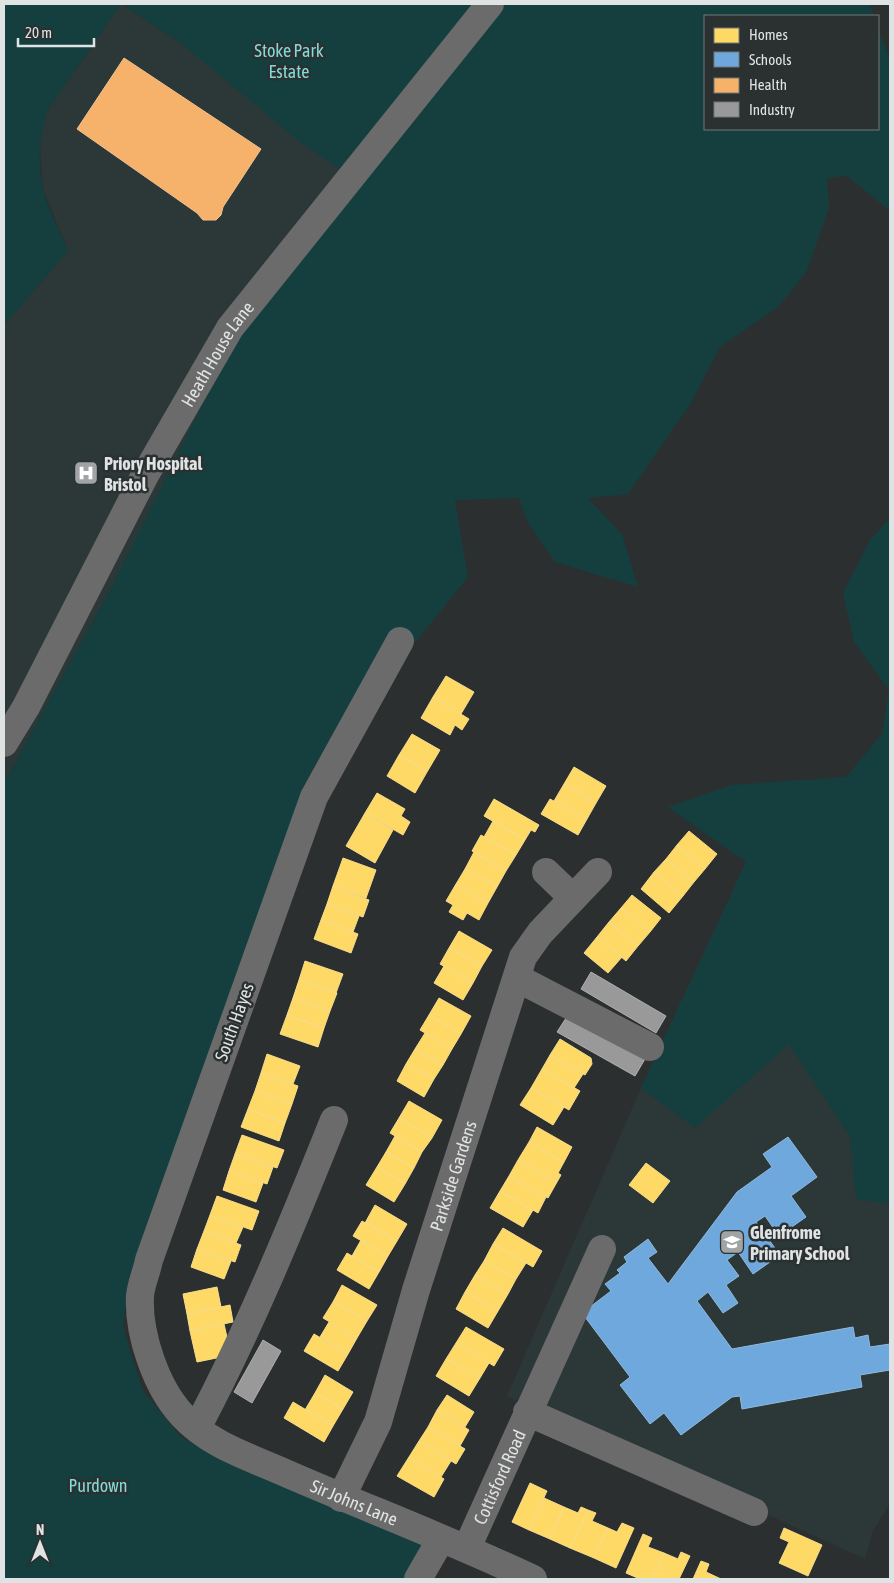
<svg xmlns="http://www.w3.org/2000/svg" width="894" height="1583" font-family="'Asap Condensed',sans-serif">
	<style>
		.built { fill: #2c3838 }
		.green { fill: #153f3f }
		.homes { fill: #ffd966; stroke: #f6dc8c }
		.schools { fill: #6fa8dc; stroke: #91bade }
		.health { fill: #f6b26b; stroke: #efc18f }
		.industry { fill: #999; stroke: #aeafaf }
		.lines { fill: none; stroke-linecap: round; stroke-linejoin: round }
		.minor { stroke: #6b6b6b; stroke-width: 28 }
		.labels { text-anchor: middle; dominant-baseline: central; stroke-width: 5; stroke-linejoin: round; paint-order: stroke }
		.park-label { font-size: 18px; fill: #82dbda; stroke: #2b3030 }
		.street-label { font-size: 18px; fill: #e0e3e3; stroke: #2b3030 }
		.poi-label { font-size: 18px; font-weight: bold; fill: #e0e3e3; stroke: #2b3030; text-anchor: start }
	</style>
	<rect width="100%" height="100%" fill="#2c2f2f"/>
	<path class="built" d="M121 4 178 41 362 184 108 594 4 783V325L68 251 43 189 40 149 42 125 49 108Z
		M746 862 890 917V1503L873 1531 865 1559 507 1396 641 1088Z"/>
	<path class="green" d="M4 4H121L49 108C39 132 37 163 43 189 48 210 60 231 68 251L4 325Z
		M121 4H869L874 16H705V129H878V27L890 62V211L847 176 827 178 829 207 807 271 779 306 720 347 691 403 628 494 588 498 622 534 638 587 555 562 528 523 519 498 455 500 468 577 417 640 378 656 303 787 130 1281 123 1325 131 1354 143 1391 181 1437 220 1457 430 1547 412 1579H4V783L108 594 229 351 362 184 300 142 178 41Z
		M890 518V1204L856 1199 850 1137 789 1044 695 1128 641 1088 746 862 668 807 731 785 846 777 882 734 889 690 854 642 843 593 870 540Z"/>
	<path class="homes" d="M446 676 474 692 461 714 433 697Z
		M433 697 469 719 462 730 455 725 450 735 421 718Z
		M412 734 440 750 427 772 399 755Z
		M399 755 427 772 415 793 387 776Z
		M574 767 606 786 596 803 564 784Z
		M564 784 596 803 587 819 554 801Z
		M377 793 405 809 401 816 410 822 403 835 365 813Z
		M494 799 539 825 535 832 531 830 525 840 484 816Z
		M550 799 587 819 578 835 541 814Z
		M365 813 393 830 375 863 346 846Z
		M493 821 525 840 516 855 484 837Z
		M689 831 717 854 705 869 677 845Z
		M481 835 516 855 506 871 472 851Z
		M677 845 705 869 694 882 666 859Z
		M474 852 506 871 497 887 465 869Z
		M343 858 376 870 366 898 333 886Z
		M666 859 694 882 683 896 654 872Z
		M465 869 497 887 488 903 456 884Z
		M654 872 683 896 669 913 641 889Z
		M456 884 488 903 479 920 467 913 463 920 449 912 453 905 446 901Z
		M333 886 369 900 363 917 327 904Z
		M632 895 661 918 650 932 621 908Z
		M327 904 359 916 353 932 321 920Z
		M621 908 650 932 638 946 609 922Z
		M321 920 358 934 351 953 314 939Z
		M609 922 638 946 626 961 597 937Z
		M459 931 492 950 482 966 449 948Z
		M597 937 622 957 608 973 584 953Z
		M449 948 482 966 473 983 440 964Z
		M305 961 343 974 336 993 299 980Z
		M444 966 473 983 463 1000 434 983Z
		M299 980 337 993 330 1011 293 998Z
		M293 998 330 1011 324 1028 287 1015Z
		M439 998 471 1016 461 1034 429 1015Z
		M287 1015 324 1028 318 1047 280 1034Z
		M429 1015 461 1034 452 1049 420 1030Z
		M425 1033 452 1049 443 1065 415 1049Z
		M560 1039 591 1058 592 1064 585 1075 550 1055Z
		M415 1049 443 1065 434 1079 406 1064Z
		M267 1054 300 1066 293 1084 261 1073Z
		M550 1055 583 1074 574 1088 542 1069Z
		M406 1064 434 1079 424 1097 397 1081Z
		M542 1069 580 1091 569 1110 531 1088Z
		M261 1073 298 1086 292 1104 255 1091Z
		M531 1088 564 1107 553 1125 520 1105Z
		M255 1091 292 1104 285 1123 248 1109Z
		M409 1101 442 1120 432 1138 399 1118Z
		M248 1109 285 1123 279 1141 241 1127Z
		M399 1118 432 1138 422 1152 390 1133Z
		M537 1127 572 1147 564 1162 529 1142Z
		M242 1135 284 1150 277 1168 235 1154Z
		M395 1136 422 1152 414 1168 386 1152Z
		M529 1142 564 1162 558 1173 561 1175 557 1182 518 1160Z
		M386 1152 414 1168 405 1184 377 1167Z
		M235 1154 273 1167 267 1184 229 1171Z
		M518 1160 557 1182 548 1198 509 1176Z
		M646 1163 670 1181 653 1203 629 1185Z
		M377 1167 405 1184 394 1202 366 1185Z
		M229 1171 263 1183 256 1202 223 1190Z
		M509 1176 546 1197 538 1213 500 1191Z
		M500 1191 533 1210 523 1227 490 1208Z
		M217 1196 259 1211 252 1230 210 1215Z
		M375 1205 407 1224 397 1241 365 1223Z
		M210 1215 243 1227 236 1243 204 1231Z
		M362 1221 397 1241 388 1256 353 1236Z
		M503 1228 542 1251 533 1267 493 1244Z
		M204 1231 241 1245 235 1262 197 1249Z
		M361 1240 388 1256 379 1272 352 1256Z
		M493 1244 526 1263 516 1279 484 1261Z
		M197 1249 231 1261 224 1279 191 1267Z
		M347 1253 379 1272 369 1289 337 1270Z
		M484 1261 516 1279 508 1294 475 1275Z
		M475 1275 508 1294 498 1311 465 1292Z
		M342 1285 377 1305 367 1321 333 1302Z
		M217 1287 221 1307 187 1314 183 1294Z
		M465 1292 498 1311 488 1328 456 1309Z
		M333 1302 367 1321 357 1338 323 1318Z
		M230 1305 233 1322 190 1331 187 1314Z
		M329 1322 357 1338 348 1354 320 1337Z
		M224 1324 231 1355 197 1362 190 1331Z
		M466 1327 504 1349 494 1366 456 1343Z
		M314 1334 348 1354 338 1371 304 1351Z
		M456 1343 489 1363 480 1378 446 1359Z
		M446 1359 480 1378 469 1396 436 1376Z
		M325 1375 353 1392 343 1409 315 1393Z
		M315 1393 343 1409 333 1426 305 1410Z
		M447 1395 474 1412 465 1427 437 1410Z
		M293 1402 333 1426 324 1442 284 1418Z
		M437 1410 469 1430 460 1446 428 1427Z
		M428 1427 465 1449 456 1464 419 1441Z
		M419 1441 451 1461 441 1477 409 1457Z
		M409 1457 444 1479 434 1497 397 1476Z
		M530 1483 547 1491 529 1530 512 1522Z
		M544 1498 564 1507 550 1539 529 1530Z
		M564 1507 578 1513 581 1507 588 1510 570 1548 550 1539Z
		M588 1510 596 1513 592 1521 608 1528 594 1558 570 1548Z
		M622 1523 634 1528 616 1568 594 1558 608 1528 617 1532Z
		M784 1528 822 1545 808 1576 779 1563 789 1542 780 1538Z
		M643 1534 652 1538 648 1547 664 1553 652 1579H640L626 1573Z
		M681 1552 690 1556 679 1579H652L664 1553 678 1559Z
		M701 1561 709 1564 706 1572 721 1579H693Z"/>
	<path class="schools" d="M788 1137 817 1177 791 1196 806 1217 779 1236 765 1216 756 1222 780 1255 753 1274 738 1252 727 1260 739 1276 726 1285 738 1303 723 1313 708 1292 697 1301 732 1349 853 1327 855 1338 868 1335 870 1347 890 1344V1370L860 1375 862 1387 742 1409 740 1396 732 1397 681 1435 664 1413 650 1424 620 1385 630 1377 582 1313 611 1291 605 1284 620 1273 617 1270 627 1262 624 1257 648 1239 657 1252 648 1258 668 1284 737 1192 772 1167 763 1154Z"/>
	<path class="health" d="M124 58 261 149 223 207 221 215 216 220H203L197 213 77 129Z"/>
	<path class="industry" d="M591 972 666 1016 656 1033 581 989Z
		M568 1015 645 1059 635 1076 557 1032Z
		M263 1340 281 1351 252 1403 234 1392Z"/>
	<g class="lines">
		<g class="minor">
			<path id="s1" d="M400 641 314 797 149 1260C147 1271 141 1284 140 1296 138 1334 156 1387 182 1415 210 1446 253 1458 290 1475 371 1510 453 1541 533 1579"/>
			<path id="s2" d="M4 743 26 707 145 475 230 328 490 4"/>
			<path d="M546 872 573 898"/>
			<path d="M517 978 650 1047"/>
			<path d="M527 1412 754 1512"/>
			<path d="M197 1428C250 1328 292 1225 334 1120"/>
			<path id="s3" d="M341 1498 378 1422 416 1290 523 957 540 933 598 872"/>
			<path id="s4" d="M467 1548 602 1249"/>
			<path d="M418 1579 441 1539"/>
		</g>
	</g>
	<defs>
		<symbol id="hospital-square" viewBox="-11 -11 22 22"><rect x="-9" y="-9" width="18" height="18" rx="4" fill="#a1a4a4" stroke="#2b3030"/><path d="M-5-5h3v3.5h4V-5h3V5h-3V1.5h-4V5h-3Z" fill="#fff"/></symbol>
		<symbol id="school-square" viewBox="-11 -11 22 22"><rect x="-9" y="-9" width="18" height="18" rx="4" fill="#a1a4a4" stroke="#2b3030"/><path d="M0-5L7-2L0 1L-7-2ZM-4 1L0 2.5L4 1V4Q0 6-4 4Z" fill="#fff"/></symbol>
	</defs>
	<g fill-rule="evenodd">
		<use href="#hospital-square" x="72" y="459" width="28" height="28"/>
		<use href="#school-square" x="718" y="1228" width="28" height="28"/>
	</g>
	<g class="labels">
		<g class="park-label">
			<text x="289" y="50">Stoke Park<tspan x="289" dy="21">Estate</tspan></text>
			<text x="98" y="1485">Purdown</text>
		</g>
		<g class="street-label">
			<text stroke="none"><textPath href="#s2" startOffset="444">Heath House Lane</textPath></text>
			<text transform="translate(234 1022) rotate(-70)">South Hayes</text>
			<text stroke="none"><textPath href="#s3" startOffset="342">Parkside Gardens</textPath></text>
			<text stroke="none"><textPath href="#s4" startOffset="78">Cottisford Road</textPath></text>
			<text stroke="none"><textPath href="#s1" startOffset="1030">Sir Johns Lane</textPath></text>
		</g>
		<g class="poi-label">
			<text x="104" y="463">Priory Hospital<tspan x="104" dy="21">Bristol</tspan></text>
			<text x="750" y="1232">Glenfrome<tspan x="750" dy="21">Primary School</tspan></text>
		</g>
	</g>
	<rect width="894" height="1583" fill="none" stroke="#e0e3e3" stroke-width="10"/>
	<rect x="704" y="15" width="175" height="115" fill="#2b3030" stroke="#737878"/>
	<rect x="714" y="28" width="25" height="15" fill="#ffd966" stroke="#737878"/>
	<text x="749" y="40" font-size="15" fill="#e0e3e3">Homes</text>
	<rect x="714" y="52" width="25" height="15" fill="#6fa8dc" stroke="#737878"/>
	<text x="749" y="65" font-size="15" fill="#e0e3e3">Schools</text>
	<rect x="714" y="78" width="25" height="15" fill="#f6b26b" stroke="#737878"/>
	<text x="749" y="90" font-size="15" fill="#e0e3e3">Health</text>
	<rect x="714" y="102" width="25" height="15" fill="#999999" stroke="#737878"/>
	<text x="749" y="115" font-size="15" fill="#e0e3e3">Industry</text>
	<g transform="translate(40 1543)" stroke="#2b3030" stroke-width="4" paint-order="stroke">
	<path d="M0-4L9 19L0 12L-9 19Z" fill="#e0e3e3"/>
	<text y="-8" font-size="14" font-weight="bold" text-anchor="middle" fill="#e0e3e3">N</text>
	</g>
	<path d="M18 38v8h76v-8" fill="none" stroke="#e0e3e3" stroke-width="2.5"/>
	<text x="25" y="38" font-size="15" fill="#e0e3e3" stroke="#2b3030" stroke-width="4" paint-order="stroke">20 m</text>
</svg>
